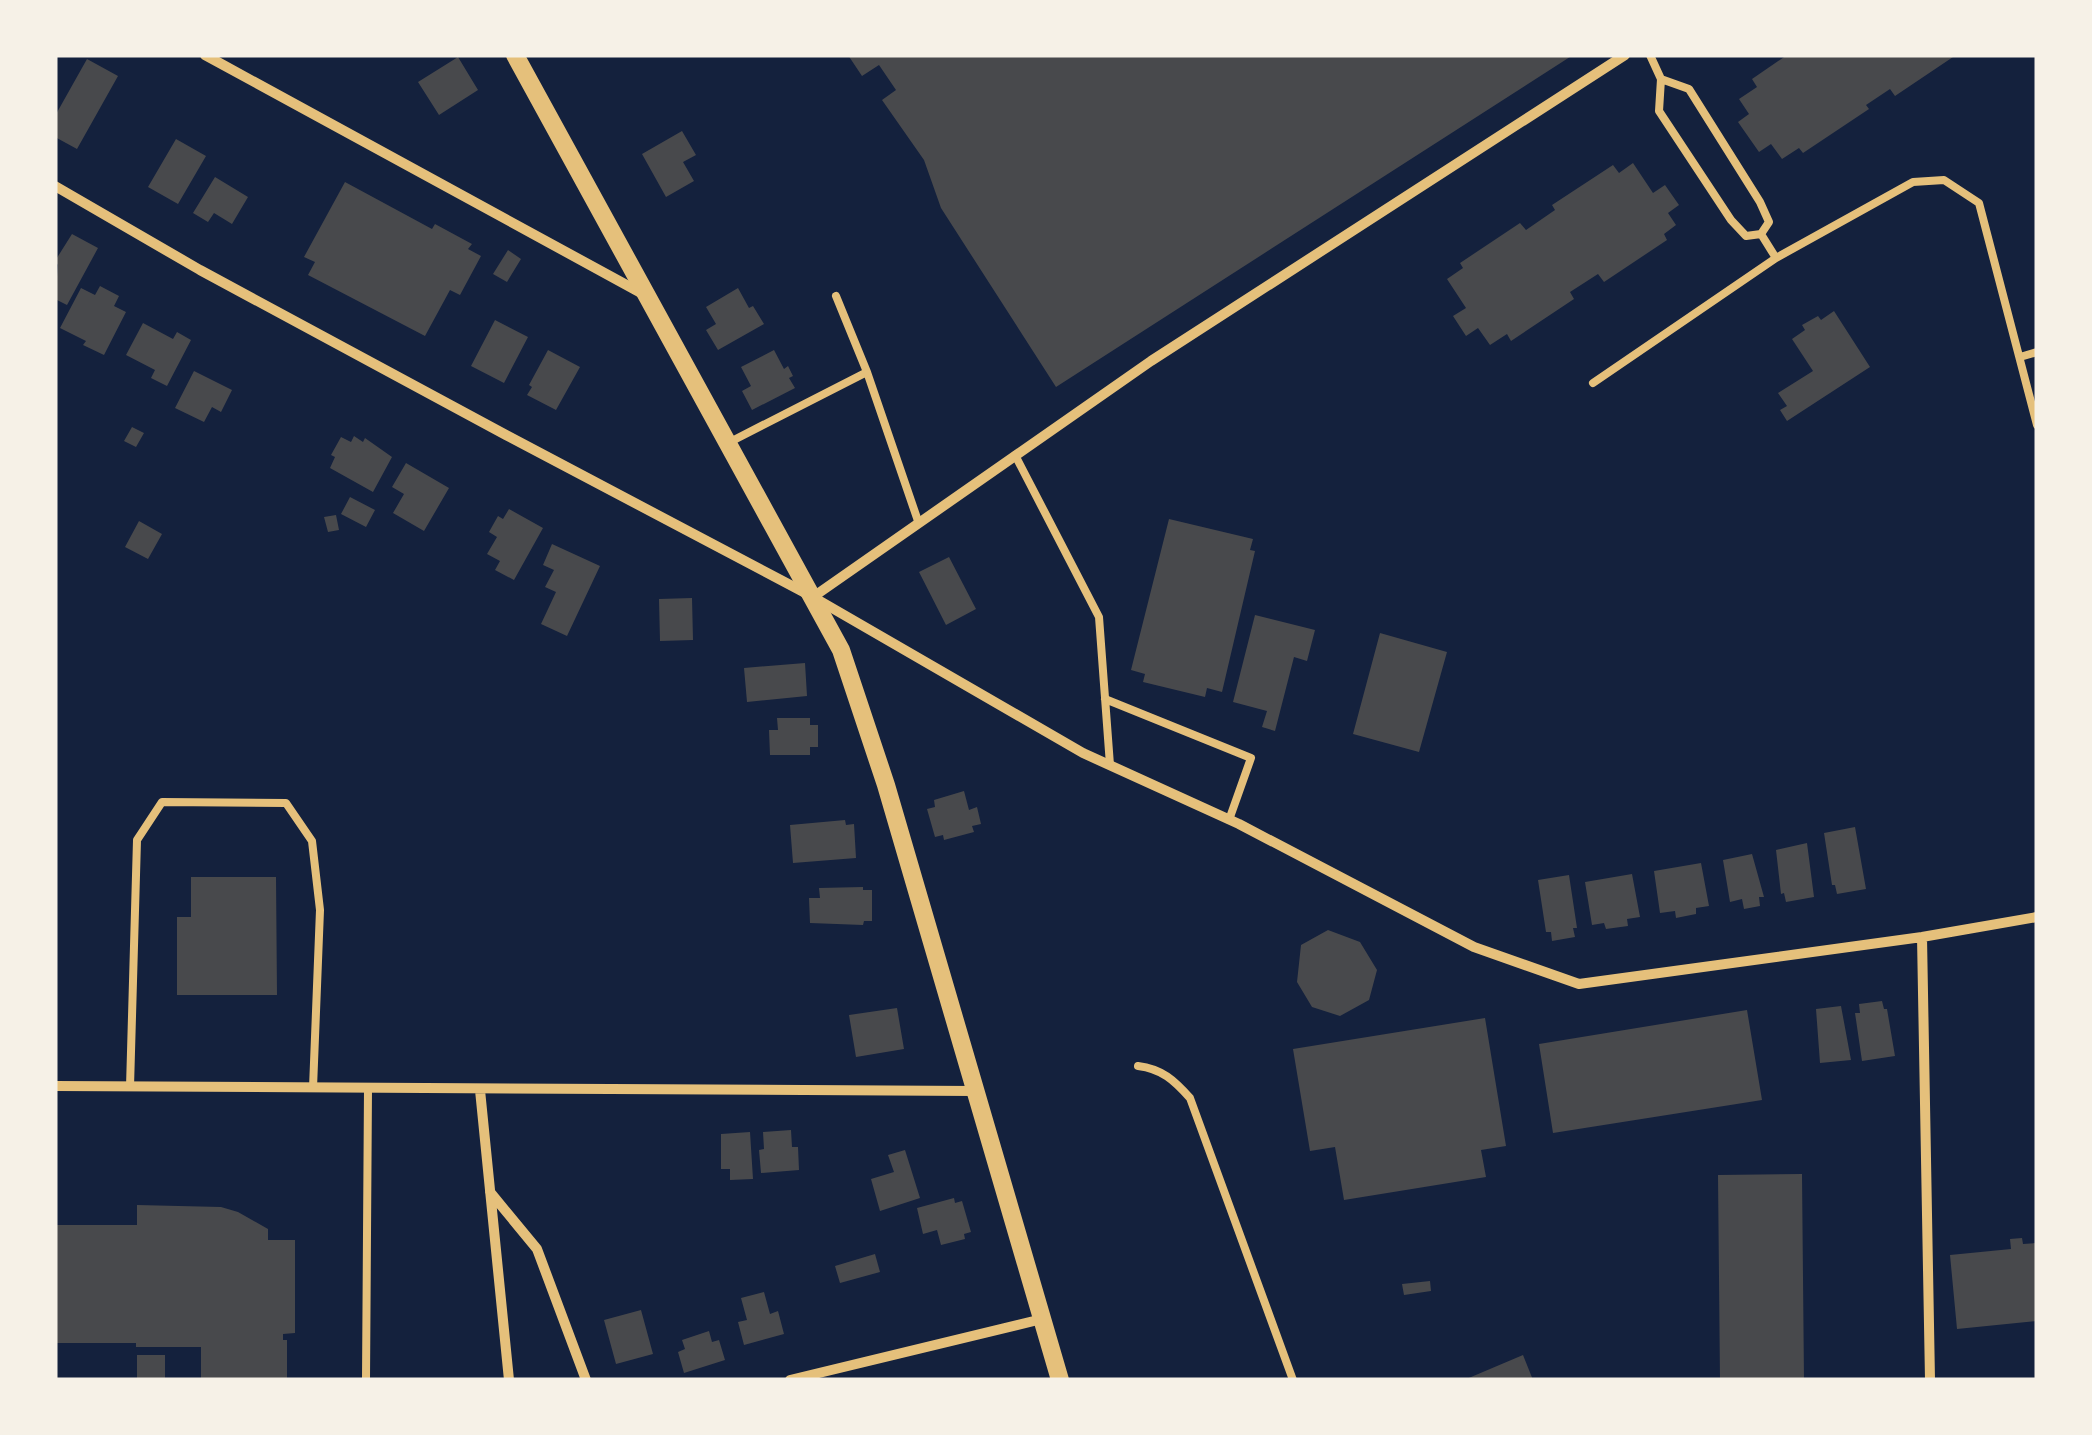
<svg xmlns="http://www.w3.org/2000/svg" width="2092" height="1435" font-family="'Titillium Web',sans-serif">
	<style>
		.building { fill: #48494c }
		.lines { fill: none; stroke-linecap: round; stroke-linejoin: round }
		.service { stroke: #e5c07b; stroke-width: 8 }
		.minor { stroke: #e5c07b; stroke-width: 10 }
		.tertiary { stroke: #e5c07b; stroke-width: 18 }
	</style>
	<rect width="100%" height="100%" fill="#14213d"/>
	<path class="building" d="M848 55H1573L1056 387 941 208 924 160 882 100 896 90 879 65 862 76Z
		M1787 55H1956L1895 96 1890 89 1866 105 1869 109 1803 153 1799 148 1782 159 1771 144 1759 152 1738 122 1749 114 1739 99 1757 87 1752 79Z
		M458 57 478 90 439 115 418 82Z
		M87 59 118 76 77 149 55 137V116Z
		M682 131 696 155 683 162 694 181 666 197 642 154Z
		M176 139 206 156 178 204 148 187Z
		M1633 163 1653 193 1665 185 1679 205 1668 213 1676 225 1664 234 1667 240 1604 282 1598 274 1570 292 1574 299 1511 341 1507 334 1490 345 1478 328 1466 336 1453 316 1466 308 1447 279 1463 268 1460 263 1520 223 1526 230 1555 210 1552 205 1613 165 1619 173Z
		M215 177 248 197 232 224 214 213 208 222 193 213Z
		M345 182 432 229 435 224 472 244 468 249 481 256 460 295 450 290 425 336 308 275 315 262 304 257Z
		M72 234 98 248 67 305 55 299 58 265 55 261Z
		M508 250 521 259 507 282 493 274Z
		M100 286 119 296 114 306 126 312 104 355 83 345 86 341 60 328 81 288 95 295Z
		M738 288 749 308 753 306 764 324 718 350 706 330 716 324 706 307Z
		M1834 311 1870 367 1787 421 1780 410 1787 406 1778 393 1813 371 1792 339 1805 330 1802 325 1818 316 1821 320Z
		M495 320 528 337 504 383 471 366Z
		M143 323 173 339 177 332 191 340 167 386 151 378 155 370 126 355Z
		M548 350 580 367 556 410 527 395 532 387 529 385Z
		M774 350 784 369 788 366 793 376 789 378 795 388 752 410 742 391 751 386 741 367Z
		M194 371 232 390 221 412 212 407 204 422 175 408Z
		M132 427 144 433 136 447 124 441Z
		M354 436 363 442 365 438 392 457 373 492 330 468 335 457 331 455 341 437 351 442Z
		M406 463 449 488 424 531 393 513 404 494 392 487Z
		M350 497 375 510 366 527 341 514Z
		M509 509 543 528 514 580 495 570 500 561 487 554 497 537 489 532 498 516 503 519Z
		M336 515 339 530 328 532 324 517Z
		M1169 519 1253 539 1250 550 1255 551 1222 692 1207 688 1205 697 1143 682 1145 674 1131 670Z
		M139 521 162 534 148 559 125 547Z
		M552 544 600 566 567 636 541 624 556 592 545 587 554 570 543 565Z
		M949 557 976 609 946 625 919 572Z
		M692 598 693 640 660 641 659 599Z
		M1255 615 1315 630 1307 661 1294 657 1275 731 1262 727 1267 711 1233 702Z
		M1380 633 1447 652 1419 752 1353 734Z
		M805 663 807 696 747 702 744 668Z
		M777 718H810V725H818V747H810V755H770L769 730H778Z
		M964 791 969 810 977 807 981 824 972 826 974 832 944 840 943 835 935 837 927 809 935 807 934 800Z
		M845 820 846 825 854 824 856 858 793 863 790 825Z
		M1855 827 1866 889 1837 894 1835 885H1832L1824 833Z
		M1807 843 1814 897 1786 902 1784 893 1781 894 1776 850Z
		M1752 854 1764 897H1759L1760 906 1744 909 1742 899 1730 902 1723 860Z
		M1701 863 1709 906 1696 908V914L1676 918 1675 911 1660 913 1654 871Z
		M1632 874 1640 917 1627 919 1628 926 1606 929 1604 923 1592 925 1585 882Z
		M1569 875 1577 928H1573L1575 937 1552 941 1551 932H1546L1538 880Z
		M191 877H276L277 995H177V917H191Z
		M863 887V890H872V921H864L863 925 810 923 809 898H820L819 888Z
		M1328 930 1360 942 1377 970 1369 1000 1340 1016 1312 1007 1297 982 1301 945Z
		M1882 1001 1884 1009H1887L1895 1056 1862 1061 1855 1013H1860L1859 1004Z
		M1841 1006 1851 1060 1820 1063 1816 1009Z
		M897 1008 904 1049 856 1057 849 1015Z
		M1747 1010 1762 1100 1553 1133 1539 1044Z
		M1485 1018 1506 1146 1481 1150 1486 1177 1344 1200 1335 1147 1310 1151 1293 1049Z
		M791 1130 792 1147H798L799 1170 761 1173 759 1150 764 1149 763 1132Z
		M750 1132 753 1179 730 1180V1169H721V1134Z
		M905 1150 920 1198 880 1211 871 1179 894 1172 888 1155Z
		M1802 1174 1804 1380H1720L1718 1175Z
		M954 1198 955 1203 962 1201 971 1232 964 1234 965 1239 941 1245 937 1230 923 1234 917 1208Z
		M137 1205 221 1207 238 1212 268 1229V1240H295V1333L283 1334V1340H287V1380H201V1347H136V1343H55V1225H137Z
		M2022 1238 2023 1244 2037 1243V1321L1957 1329 1950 1255 2011 1249 2010 1239Z
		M875 1254 880 1272 840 1283 835 1266Z
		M1430 1281 1431 1291 1404 1295 1402 1284Z
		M764 1292 770 1314 778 1311 784 1334 744 1345 738 1322 747 1320 741 1298Z
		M641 1310 653 1354 616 1364 604 1320Z
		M709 1331 712 1342 719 1340 725 1360 684 1373 678 1352 685 1349 682 1340Z
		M137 1355H165V1379H137Z
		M1523 1355 1533 1380H1464Z"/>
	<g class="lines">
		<path class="service" d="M1650 55 1661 79 1659 111 1731 220 1746 236 1761 234
			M1661 79 1689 89 1760 202 1769 222 1761 234
			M1761 234 1776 258
			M836 296 867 372 918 521
			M2020 357 2037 352
			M1593 383 1776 258 1913 182 1944 180 1979 203 2037 425
			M728 443 867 372
			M1015 455 1099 617 1110 765
			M1105 699 1251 758 1229 820
			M1138 1066C1162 1069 1174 1080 1190 1098L1293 1380
			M130 1087 137 840 162 802 286 803 312 841 320 910 313 1088
			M366 1380 368 1089"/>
		<path class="minor" d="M205 55 643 294
			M55 186 200 270 506 435 813 597 1083 753 1239 824 1474 947 1579 984 1922 937 2037 917
			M813 597 1151 361 1625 55
			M1922 937 1930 1380
			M55 1086 974 1091
			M480 1090 509 1380
			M490 1192 537 1249 586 1380
			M790 1380 1042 1319"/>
		<path class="tertiary" d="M515 55 841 650 886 785 1060 1380"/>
	</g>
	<rect width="2092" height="1435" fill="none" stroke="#f6f1e7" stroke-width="115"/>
</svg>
